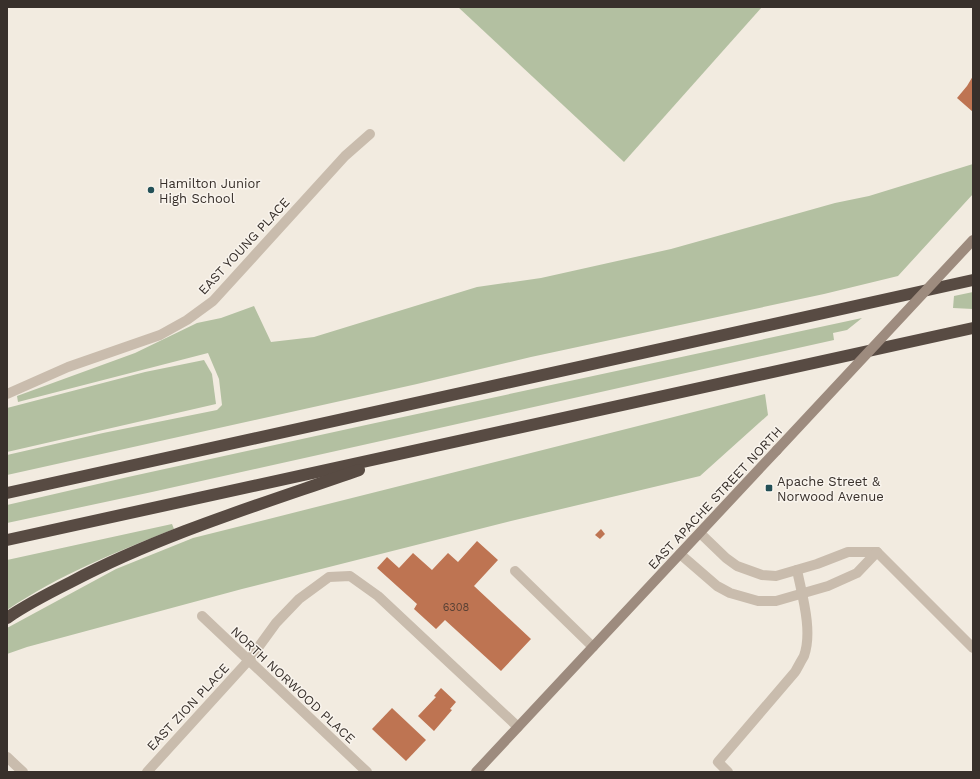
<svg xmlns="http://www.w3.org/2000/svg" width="980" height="779" font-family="'Work Sans',sans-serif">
<rect width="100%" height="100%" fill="#f2ebe0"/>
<g fill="#b3c0a1">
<polygon points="458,7 762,7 624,162"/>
<polygon points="973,164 973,194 898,276 824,294 531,357 417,384 7,475 7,455 103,433 217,410 222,405 219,379 208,353 18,402 17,396 135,353 197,323 221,318 254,306 271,342 314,337 477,287 541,278 671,249 835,203 869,196"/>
<polygon points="973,292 973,309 953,308 954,296"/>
<polygon points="862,318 847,330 833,333 834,340 152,492 7,523 7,505 128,477 366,425"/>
<polygon points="204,360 212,374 216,404 7,452 7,408 145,372"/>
<polygon points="765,394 768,415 700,476 511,521 242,589 27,647 7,654 7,628 116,569 193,538"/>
<path d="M172,524L174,529C116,552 59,575 7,610V560Z"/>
</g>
<g fill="#be7452">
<polygon points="973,76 973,112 957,98 967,86"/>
<polygon points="601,529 605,534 600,539 595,535"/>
<polygon points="477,541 498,560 474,586 531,639 501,671 445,620 436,629 414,609 417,604 377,568 387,557 399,568 413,553 432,570 448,553 458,562"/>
<polygon points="441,688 456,702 450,709 452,710 434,731 418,716 436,697 434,696"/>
<polygon points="392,708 426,740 406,761 372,729"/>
</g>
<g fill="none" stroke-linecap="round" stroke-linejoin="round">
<g stroke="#c9bcad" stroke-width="10">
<polyline points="515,571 593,647"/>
<polyline points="249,660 276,623 299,599 329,577 350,576 378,596 518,727"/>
</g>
<g stroke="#c9bcad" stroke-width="10">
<polyline points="7,394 68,367 160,335 187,320 213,301 345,156 370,134"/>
<polyline points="700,533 726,558 737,566 762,575 776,576 817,564 848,552 877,552"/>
<polyline points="877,552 973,648"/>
<polyline points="680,554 717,586 730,593 758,601 776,601 828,586 857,573 877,552"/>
<polyline points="202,616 367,772"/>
<polyline points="7,757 23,772"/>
<polyline points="147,772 249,660"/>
<path d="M728,772L718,762L795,672C798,667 801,661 804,656C813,631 802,595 797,570"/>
</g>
<polyline stroke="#9d8b7e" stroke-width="10" points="476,772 777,450"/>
<g stroke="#584b43" stroke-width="12">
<polyline points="7,493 973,280"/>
<polyline points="7,540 973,328"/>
<path d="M7,618C27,604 49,593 71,582C162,534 262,504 359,470"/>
</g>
<polyline stroke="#9d8b7e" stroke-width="10" points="777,450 973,240"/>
</g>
<g fill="#235057" stroke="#f9f4ed" stroke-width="1.5">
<circle cx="151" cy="190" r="4"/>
<rect x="765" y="484" width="8" height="8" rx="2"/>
</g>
<g text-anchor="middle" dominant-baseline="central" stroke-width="3" stroke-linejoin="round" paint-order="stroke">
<g font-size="11" fill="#5a4135">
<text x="456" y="607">6308</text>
</g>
<g font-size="13" fill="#38302b" stroke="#f9f4ed" text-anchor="start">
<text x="159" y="183">Hamilton Junior<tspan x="159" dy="15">High School</tspan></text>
<text x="777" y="481">Apache Street &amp;<tspan x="777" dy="15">Norwood Avenue</tspan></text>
</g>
<g font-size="13" fill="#38302b" stroke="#f9f4ed">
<text transform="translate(244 246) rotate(-47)">EAST YOUNG PLACE</text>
<text transform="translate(715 498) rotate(-47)">EAST APACHE STREET NORTH</text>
<text transform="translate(293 685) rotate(43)">NORTH NORWOOD PLACE</text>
<text transform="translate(188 707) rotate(-47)">EAST ZION PLACE</text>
</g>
</g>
<rect width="980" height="779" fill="none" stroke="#38302b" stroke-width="16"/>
</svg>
